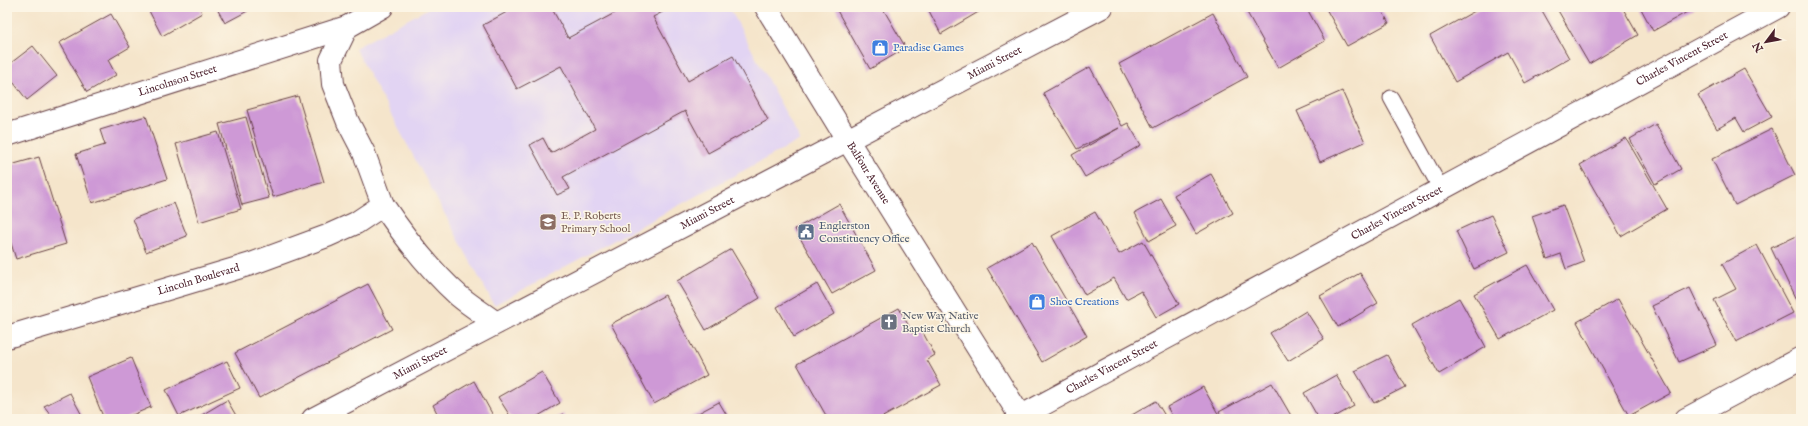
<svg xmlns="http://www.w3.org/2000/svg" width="1808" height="426" font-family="'IM FELL English',serif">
<rect width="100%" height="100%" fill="#fcf5e5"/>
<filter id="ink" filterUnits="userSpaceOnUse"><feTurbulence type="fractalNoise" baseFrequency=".025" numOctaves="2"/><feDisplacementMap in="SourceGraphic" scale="8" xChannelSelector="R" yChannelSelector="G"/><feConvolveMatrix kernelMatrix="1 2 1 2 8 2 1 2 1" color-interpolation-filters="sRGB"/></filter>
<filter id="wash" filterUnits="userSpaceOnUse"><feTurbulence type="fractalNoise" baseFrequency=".012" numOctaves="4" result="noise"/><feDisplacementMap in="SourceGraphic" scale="16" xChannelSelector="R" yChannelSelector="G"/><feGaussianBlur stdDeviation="0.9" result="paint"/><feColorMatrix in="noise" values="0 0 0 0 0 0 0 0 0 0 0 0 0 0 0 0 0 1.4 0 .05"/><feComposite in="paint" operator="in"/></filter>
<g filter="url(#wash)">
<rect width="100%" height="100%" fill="#f5e5cb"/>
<polygon fill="#e2d4f3" points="431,7 729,7 800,140 494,305 355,48"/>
<g id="blocks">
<g fill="#ce99d6">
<polygon points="147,7 199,7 202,13 162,36"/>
<polygon points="216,7 255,7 225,23"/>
<polygon points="516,7 551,7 568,38 626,7 672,7 653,17 688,81 733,56 768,120 708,153 685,111 563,177 570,189 557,195 530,145 543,138 551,153 595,129 561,66 517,89 483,25"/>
<polygon points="835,7 882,7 906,48 870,69"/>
<polygon points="927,7 987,7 941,34"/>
<polygon points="1244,7 1306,7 1325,41 1278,68"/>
<polygon points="1325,7 1380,7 1389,23 1347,46"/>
<polygon points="1482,7 1540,7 1569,58 1525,83 1508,52 1455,82 1430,36"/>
<polygon points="1556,7 1622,7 1638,35 1589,64"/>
<polygon points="1640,7 1696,7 1653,31"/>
<polygon points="1213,13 1247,77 1153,128 1119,64"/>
<polygon points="111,14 130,47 108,60 116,75 87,92 59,43"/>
<polygon points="33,46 57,76 27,100 7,74 7,66"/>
<polygon points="1090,67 1122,126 1128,123 1141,145 1085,177 1072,155 1119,128 1077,149 1043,93"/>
<polygon points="1744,69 1772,117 1744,132 1736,118 1717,129 1698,95"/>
<polygon points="1342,91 1365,142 1320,162 1297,111"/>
<polygon points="298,96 324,182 273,197 247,110"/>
<polygon points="146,116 167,179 92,203 76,154 105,145 100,130"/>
<polygon points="246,117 269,198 242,205 219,124"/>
<polygon points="1656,124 1681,169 1655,184 1630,139"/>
<polygon points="1772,129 1795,175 1735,205 1712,159"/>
<polygon points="218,132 241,209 199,222 176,144"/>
<polygon points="1626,138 1667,209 1621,236 1580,165"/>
<polygon points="39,157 66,244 16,259 8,234 7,234 7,166"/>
<polygon points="1211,174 1233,213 1196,234 1174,195"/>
<polygon points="1161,199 1176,226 1149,241 1135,213"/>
<polygon points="174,203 187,236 146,252 133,219"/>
<polygon points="839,204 876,270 832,294 795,229"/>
<polygon points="1563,205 1584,262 1566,269 1561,254 1547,259 1532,216"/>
<polygon points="1095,212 1119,254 1143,241 1179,304 1156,317 1141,291 1126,299 1114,278 1085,295 1052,236"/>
<polygon points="1491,215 1509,252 1474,269 1456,231"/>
<polygon points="1801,234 1801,310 1771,248"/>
<polygon points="1032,242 1087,336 1042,362 987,268"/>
<polygon points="1757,245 1793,313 1736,342 1714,300 1736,289 1722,264"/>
<polygon points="731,249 760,298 706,330 677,281"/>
<polygon points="1527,265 1553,310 1500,339 1474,294"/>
<polygon points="1360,273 1378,303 1338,327 1320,296"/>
<polygon points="368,284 392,329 259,398 235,353"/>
<polygon points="817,284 834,314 794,337 777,307"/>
<polygon points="1690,288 1717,345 1679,362 1652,306"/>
<polygon points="665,295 707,375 654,404 611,324"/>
<polygon points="1459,298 1486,347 1439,374 1412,325"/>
<polygon points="1618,299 1671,393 1629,416 1577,322"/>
<polygon points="899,308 913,334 921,329 935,355 927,360 941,385 879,419 828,419 797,364"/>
<polygon points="1306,311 1324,339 1288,361 1270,333"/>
<polygon points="1387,355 1405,387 1374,403 1355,371"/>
<polygon points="131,358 151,407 123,419 104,419 87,377"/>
<polygon points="227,361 240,388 179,416 166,390"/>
<polygon points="542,372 560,403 533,419 512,419 498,397"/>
<polygon points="1336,375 1354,406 1331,419 1319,419 1304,393"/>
<polygon points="474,381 495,419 440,419 433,405"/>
<polygon points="1272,383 1293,419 1223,419 1219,412"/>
<polygon points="1203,387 1221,419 1174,419 1167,407"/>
<polygon points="70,393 84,419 54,419 44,406"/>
<polygon points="227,400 238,419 201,419 200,416"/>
<polygon points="1156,401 1167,419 1125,419"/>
<polygon points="719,402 729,419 687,419"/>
<polygon points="563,414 566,419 554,419"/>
</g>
</g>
</g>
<g filter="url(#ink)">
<use href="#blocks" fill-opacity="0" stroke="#643d43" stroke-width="1"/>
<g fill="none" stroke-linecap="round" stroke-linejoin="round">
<g stroke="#643d43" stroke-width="17">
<polyline id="lane" points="1391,98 1441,189"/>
</g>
<g stroke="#643d43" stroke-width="24">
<g id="street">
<path id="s1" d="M7,135L347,27"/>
<path d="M383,205C405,238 429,269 459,296C471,306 484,314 496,323"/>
<path id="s2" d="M7,337L251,264L327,236L356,223L383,205L364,153L348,122L333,84L331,60L347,27L382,7"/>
<path id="s3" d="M313,419L1102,7"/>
<path id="s4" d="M1016,419L1778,7"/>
<polyline points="1686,419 1801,358"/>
</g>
</g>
<g stroke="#643d43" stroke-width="24">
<g id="secondary">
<path id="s5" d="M766,7L848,141L1022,419"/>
</g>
</g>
<use href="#lane" stroke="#fff" stroke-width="15"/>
<use href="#street" stroke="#fff" stroke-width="22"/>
<use href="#secondary" stroke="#fff" stroke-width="22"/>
</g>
</g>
<defs>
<g id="shop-square" transform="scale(0.9)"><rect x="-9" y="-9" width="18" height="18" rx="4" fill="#3f7fe0" stroke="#fcf5e5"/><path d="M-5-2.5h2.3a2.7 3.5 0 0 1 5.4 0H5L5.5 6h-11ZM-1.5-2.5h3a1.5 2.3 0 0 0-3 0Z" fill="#fff"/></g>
<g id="school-square" transform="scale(0.9)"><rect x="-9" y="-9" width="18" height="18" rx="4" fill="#8d6e63" stroke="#fcf5e5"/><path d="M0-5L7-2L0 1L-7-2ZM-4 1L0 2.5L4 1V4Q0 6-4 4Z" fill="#fff"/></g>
<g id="civic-square" transform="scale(0.9)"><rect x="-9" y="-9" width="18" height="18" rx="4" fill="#5c6f8a" stroke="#fcf5e5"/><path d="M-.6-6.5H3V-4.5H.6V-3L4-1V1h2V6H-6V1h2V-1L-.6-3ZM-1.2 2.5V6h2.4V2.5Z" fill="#fff"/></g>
<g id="church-square" transform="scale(0.9)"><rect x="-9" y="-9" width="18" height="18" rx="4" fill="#6b7280" stroke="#fcf5e5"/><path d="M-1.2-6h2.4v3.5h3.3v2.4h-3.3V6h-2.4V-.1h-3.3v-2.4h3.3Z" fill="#fff"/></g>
</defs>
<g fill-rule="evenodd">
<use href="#shop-square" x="880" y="48"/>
<use href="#school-square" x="548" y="222"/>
<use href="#civic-square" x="806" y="232"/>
<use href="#shop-square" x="1037" y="302"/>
<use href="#church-square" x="889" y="322"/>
</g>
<g text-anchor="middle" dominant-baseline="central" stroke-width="3" stroke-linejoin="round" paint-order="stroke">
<g font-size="11" fill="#366cbe" stroke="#fcf5e5" text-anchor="start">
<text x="893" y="48">Paradise Games</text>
<text x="1050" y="302">Shoe Creations</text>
</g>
<g font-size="11" fill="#4a1f2b" stroke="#fcf5e5">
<text stroke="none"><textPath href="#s4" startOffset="757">Charles Vincent Street</textPath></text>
<text stroke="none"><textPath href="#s3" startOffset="769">Miami Street</textPath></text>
<text stroke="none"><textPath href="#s1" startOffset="179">Lincolnson Street</textPath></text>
<text stroke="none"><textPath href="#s5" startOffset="195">Balfour Avenue</textPath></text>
<text stroke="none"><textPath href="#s4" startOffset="433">Charles Vincent Street</textPath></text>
<text stroke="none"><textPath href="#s3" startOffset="445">Miami Street</textPath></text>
<text stroke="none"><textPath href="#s2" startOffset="200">Lincoln Boulevard</textPath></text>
<text stroke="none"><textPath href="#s3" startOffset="121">Miami Street</textPath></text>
<text stroke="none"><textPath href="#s4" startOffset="109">Charles Vincent Street</textPath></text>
</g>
<g font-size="11" fill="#785e54" stroke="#fcf5e5" text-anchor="start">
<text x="561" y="216">E. P. Roberts<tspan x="561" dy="13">Primary School</tspan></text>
</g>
<g font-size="11" fill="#4e5e75" stroke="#fcf5e5" text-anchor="start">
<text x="819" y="226">Englerston<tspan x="819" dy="13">Constituency Office</tspan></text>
</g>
<g font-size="11" fill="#5b616d" stroke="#fcf5e5" text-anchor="start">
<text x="902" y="316">New Way Native<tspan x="902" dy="13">Baptist Church</tspan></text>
</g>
</g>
<rect width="1808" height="426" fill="none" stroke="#fcf5e5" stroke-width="24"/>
<g transform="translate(1766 42) rotate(238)" stroke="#fcf5e5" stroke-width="3" paint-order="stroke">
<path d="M0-3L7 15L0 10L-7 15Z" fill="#4a1f2b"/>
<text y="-6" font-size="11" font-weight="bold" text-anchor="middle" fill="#4a1f2b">N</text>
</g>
</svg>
